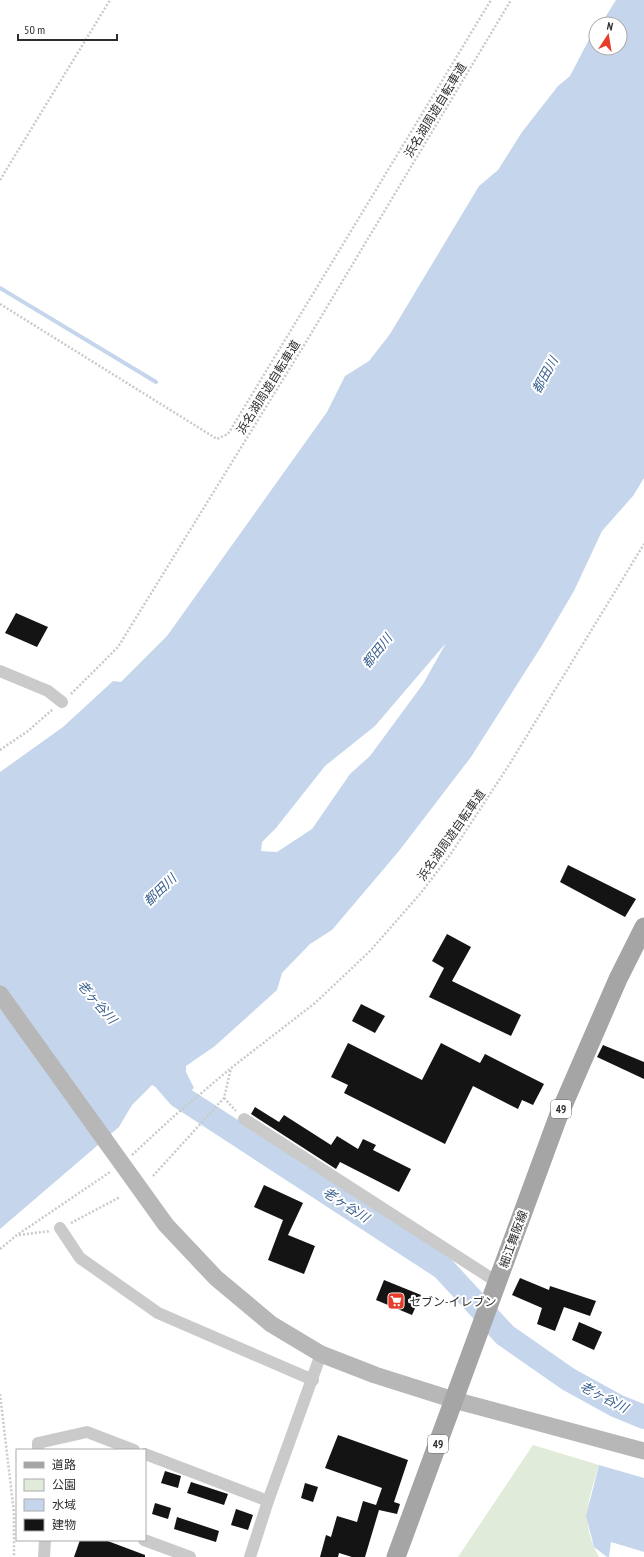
<svg xmlns="http://www.w3.org/2000/svg" width="644" height="1557" font-family="'PT Sans Narrow','Noto Sans JP',sans-serif">
<rect width="100%" height="100%" fill="#fff"/>
<path fill="#e0ebda" d="M533,1445L599,1465C588,1501 580,1522 599,1557H458Z"/>
<g fill="#c5d6ec" fill-rule="evenodd">
<path d="M616,0H644V478L633,496L602,531L574,591L541,647L471,757L399,851L332,930L310,944L282,973L277,990L215,1046L186,1066V1072L194,1088L179,1100L174,1096L152,1085L132,1105L119,1127L0,1229V772L63,727L113,681L121,682L167,636L327,412L345,376L369,361L390,334L479,186L498,170L522,132L558,86L570,76L596,26V48H620V24H598L604,19ZM446,643L423,684L370,756L350,774L312,829L277,852L261,851L262,842L276,828L325,766L375,726Z"/>
<polygon points="599,1465 644,1478 644,1552 611,1542 609,1557 607,1557 594,1547 586,1516"/>
</g>
<g fill="none" stroke-linecap="round" stroke-linejoin="round">
<polyline stroke="#c5d6ec" stroke-width="4" points="0,288 156,382"/>
<polyline stroke="#c5d6ec" stroke-width="24" points="160,1074 179,1096 443,1268 505,1335 568,1379 617,1406 644,1417"/>
</g>
<g fill="#141414">
<polygon points="16,613 48,627 37,647 5,633"/>
<polygon points="568,865 636,899 625,917 560,882"/>
<polygon points="447,934 471,947 452,981 521,1015 511,1036 429,997 444,968 432,961"/>
<polygon points="361,1004 385,1016 375,1033 352,1021"/>
<polygon points="348,1043 422,1080 441,1043 480,1063 485,1054 544,1084 533,1105 522,1100 518,1109 473,1086 445,1144 344,1093 348,1085 331,1077"/>
<polygon points="603,1045 644,1062 644,1079 597,1057"/>
<polygon points="255,1107 279,1122 284,1115 331,1145 337,1136 358,1149 363,1139 376,1145 373,1150 411,1169 399,1192 340,1162 336,1169 251,1114"/>
<polygon points="264,1185 303,1203 288,1235 315,1246 304,1274 268,1260 283,1220 254,1207"/>
<polygon points="520,1278 549,1290 550,1286 596,1301 590,1316 564,1307 555,1331 537,1324 542,1308 512,1295"/>
<polygon points="384,1280 421,1295 412,1315 376,1300"/>
<polygon points="579,1322 602,1332 594,1350 572,1340"/>
<polygon points="338,1435 408,1460 394,1502 400,1504 397,1514 379,1510 365,1557 352,1557 339,1553 338,1557 320,1557 326,1535 331,1537 337,1516 357,1522 363,1501 376,1505 382,1488 325,1468"/>
<polygon points="165,1471 181,1476 178,1488 161,1483"/>
<polygon points="191,1482 228,1494 224,1505 187,1493"/>
<polygon points="305,1483 318,1487 313,1502 301,1498"/>
<polygon points="155,1503 171,1508 168,1519 152,1514"/>
<polygon points="236,1509 253,1515 248,1530 231,1525"/>
<polygon points="177,1517 219,1531 216,1542 174,1529"/>
<polygon points="80,1540 105,1540 145,1555 145,1557 74,1557"/>
</g>
<g fill="none" stroke-linecap="round" stroke-linejoin="round">
<g stroke="#cacaca" stroke-width="2.5" stroke-dasharray="2 2" stroke-linecap="butt">
<polyline points="0,180 110,0"/>
<polyline points="0,304 217,439 228,434 491,0"/>
<polyline points="71,694 118,647 303,347 511,0"/>
<polyline points="0,750 28,731 53,709"/>
<polyline points="224,1098 236,1111"/>
<polyline points="132,1155 173,1117 231,1068 315,1003 370,951 420,894 450,855 509,765 644,544"/>
<polyline points="153,1176 224,1098 231,1068"/>
<polyline points="71,1223 120,1197"/>
<polyline points="19,1235 50,1231"/>
<polyline points="0,1249 17,1235 110,1172"/>
<polyline points="0,1394 14,1513 14,1557"/>
</g>
<g stroke="#cacaca" stroke-width="12">
<polyline points="0,671 48,691 62,702"/>
<polyline points="244,1119 497,1282"/>
<polyline points="60,1228 80,1258 158,1313 313,1380"/>
<polyline points="38,1450 38,1443 87,1432 134,1450"/>
<polyline points="145,1454 268,1501"/>
<polyline points="144,1540 190,1557"/>
<polyline points="44,1557 45,1540"/>
<polyline points="250,1557 268,1501 321,1354"/>
</g>
<polyline stroke="#b7b7b7" stroke-width="17" points="0,994 166,1225 216,1278 271,1324 321,1354 375,1375 454,1400 644,1451"/>
<polyline stroke="#a5a5a5" stroke-width="19" points="396,1557 558,1117 618,979 644,927"/>
</g>
<defs>
<g id="supermarket-square" transform="scale(0.9)"><rect x="-9" y="-9" width="18" height="18" rx="4" fill="#e83c2b" stroke="#fff"/><path d="M-6-5.5h2.5l.6 2H6L4.5 2H-2.5L-4.4-4H-6ZM-1.5 3.2a1.3 1.3 0 1 0 .1 0ZM3 3.2a1.3 1.3 0 1 0 .1 0Z" fill="#fff"/></g>
</defs>
<g fill-rule="evenodd">
<use href="#supermarket-square" x="396" y="1301"/>
</g>
<g text-anchor="middle" dominant-baseline="central" stroke-width="4" stroke-linejoin="round" paint-order="stroke">
<g fill="#fff" stroke="#6c6c6c" stroke-width="1">
<rect x="551" y="1100" width="20" height="18" rx="3"/>
<rect x="428" y="1435" width="20" height="18" rx="3"/>
</g>
<g font-size="11" font-weight="bold" fill="#2d2d2d">
<text x="561" y="1109">49</text>
<text x="438" y="1444">49</text>
</g>
<g font-size="12" fill="#2d2d2d" stroke="#fff">
<text transform="translate(435 110) rotate(-59)">浜名湖周遊自転車道</text>
<text transform="translate(268 387) rotate(-58)">浜名湖周遊自転車道</text>
<text transform="translate(451 835) rotate(-55)">浜名湖周遊自転車道</text>
<text transform="translate(513 1239) rotate(-70)">細江舞阪線</text>
</g>
<g font-size="12" fill="#2d2d2d" stroke="#fff" text-anchor="start">
<text x="409" y="1301">セブン-イレブン</text>
</g>
<g font-size="13" font-style="italic" fill="#3a6090" stroke="#fff">
<text transform="translate(545 375) rotate(-61)">都田川</text>
<text transform="translate(377 651) rotate(-51)">都田川</text>
<text transform="translate(160 890) rotate(-44)">都田川</text>
<text transform="translate(97 1002) rotate(49)">老ヶ谷川</text>
<text transform="translate(346 1205) rotate(33)">老ヶ谷川</text>
<text transform="translate(604 1397) rotate(27)">老ヶ谷川</text>
</g>
</g>
<rect x="16" y="1449" width="130" height="92" fill="#ffffff" stroke="#ababab"/>
<rect x="24" y="1462" width="20" height="6" fill="#a5a5a5" stroke="#ababab"/>
<text x="52" y="1469" font-size="12" fill="#2d2d2d">道路</text>
<rect x="24" y="1479" width="20" height="12" fill="#e0ebda" stroke="#ababab"/>
<text x="52" y="1489" font-size="12" fill="#2d2d2d">公園</text>
<rect x="24" y="1499" width="20" height="12" fill="#c5d6ec" stroke="#ababab"/>
<text x="52" y="1509" font-size="12" fill="#2d2d2d">水域</text>
<rect x="24" y="1519" width="20" height="12" fill="#141414" stroke="#ababab"/>
<text x="52" y="1529" font-size="12" fill="#2d2d2d">建物</text>
<g transform="translate(608 36) rotate(12)"><circle r="19" fill="#ffffff" stroke="#ababab"/>
<path d="M0-3L7 15L0 10L-7 15Z" fill="#e83c2b"/>
<text y="-6" font-size="11" font-weight="bold" text-anchor="middle" fill="#2d2d2d">N</text>
</g>
<path d="M18 34v6h99v-6" fill="none" stroke="#2d2d2d" stroke-width="2"/>
<text x="24" y="34" font-size="12" fill="#2d2d2d" stroke="#ffffff" stroke-width="3" paint-order="stroke">50 m</text>
</svg>
